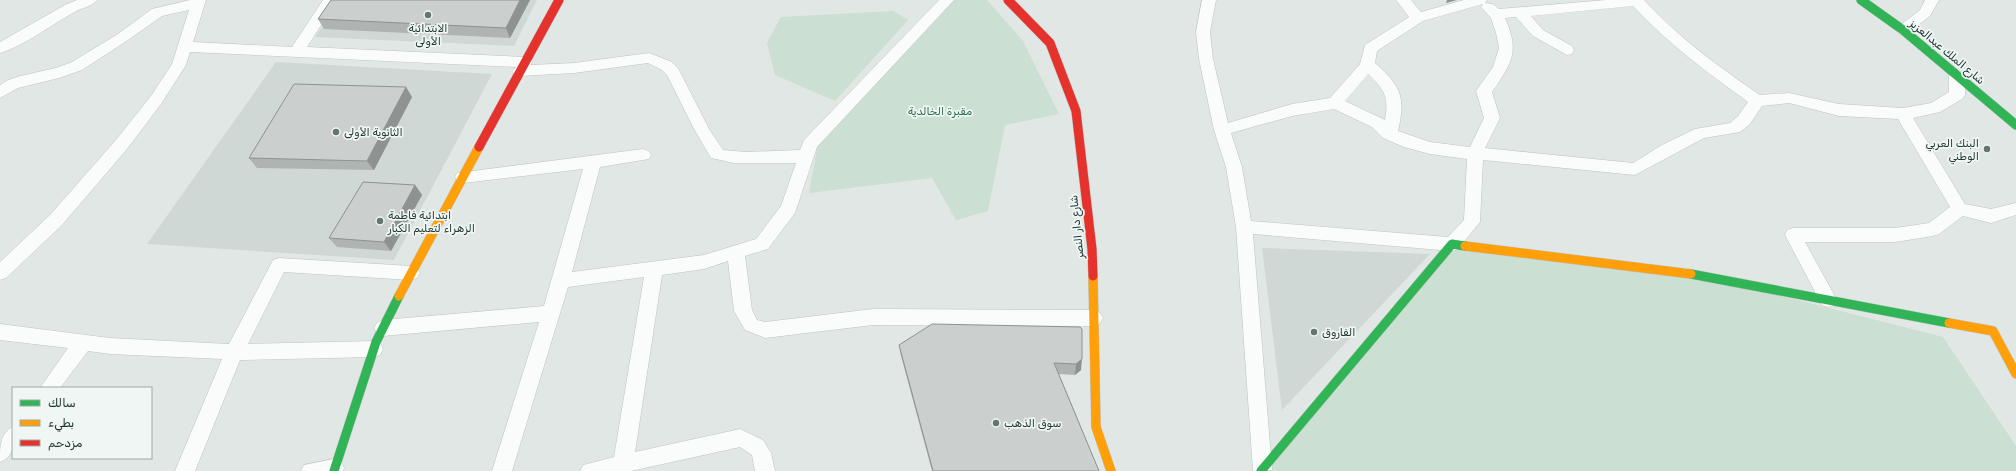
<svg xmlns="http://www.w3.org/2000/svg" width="2016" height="471" font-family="Rubik,'Noto Naskh Arabic',sans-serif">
<rect width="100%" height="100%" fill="#e1e7e4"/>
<g fill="#cfd8d4">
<polygon points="340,0 537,0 514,46 315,37"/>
<polygon points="276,62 492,74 394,260 147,244"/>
<polygon points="1262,248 1430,254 1282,410"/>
</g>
<g fill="#cbdfd2">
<polygon points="954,0 987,0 1023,41 1059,114 1005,125 988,211 956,220 932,178 809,193 818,144"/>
<polygon points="893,11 908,20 835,101 775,75 767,43 781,17"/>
<polygon points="1452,244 1699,275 1943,337 2016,446 2016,471 1261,471"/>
</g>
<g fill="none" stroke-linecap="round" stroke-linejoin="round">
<g stroke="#bec3c1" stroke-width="1">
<g id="street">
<path d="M77,0H97C92,7 80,8 73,13C51,25 24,46 0,53V42L65,5Z"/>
<polygon points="190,0 206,0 193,42 292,47 323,0 337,0 307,47 525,57 530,58 532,62 531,65 574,63 649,53 672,62 678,68 709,129 723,150 746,152 800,150 804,140 939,0 954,0 817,147 795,213 768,249 745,256 752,310 757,320 765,322 873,309 1094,310 1100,313 1103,318 1100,323 1094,326 873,325 765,338 745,330 734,311 728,261 704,269 662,275 635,452 740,429 763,440 771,453 775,471 755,471 752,455 740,447 631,471 580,471 583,465 614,457 644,277 568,287 512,471 492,471 539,322 383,336 377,333 374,328 377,323 383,320 544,306 583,169 463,183 457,181 455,177 457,173 643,149 649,151 651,155 649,159 600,167 572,272 704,255 756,239 781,206 796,163 734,163 711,158 694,129 667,75 662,70 648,63 574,73 520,76 515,75 512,71 517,67 190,52 186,65 161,104 127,149 62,225 6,278 0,280 0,262 50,215 115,141 151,96 172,64 189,10 162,16 128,40 82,70 59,78 18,88 0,98 0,85 8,80 20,76 56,68 72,62 118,34 152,9"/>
<path d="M1202,0H1216L1210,32L1213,59L1228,123L1292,104L1330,98L1360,64L1365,45L1409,17L1396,0H1411L1421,12L1464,0H1487L1485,3L1493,4L1499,9L1606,0H1644C1678,37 1719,67 1760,95L1789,93L1839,104L1903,108L1931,103L1949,92V76L1952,72L1957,71L1962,72L1965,76V95L1962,99L1940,112L1913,118L1965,204L1991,209L2016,203V215L1991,223L1963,216L1939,234L1933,236L1895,242H1805L1837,300L1834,305L1828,307L1822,305L1785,235L1787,230L1793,228H1895L1929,223L1950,207L1898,119L1839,116L1789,103L1762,106L1750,124L1740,132L1704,138L1635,175L1483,160L1480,222L1458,249L1452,251L1253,234L1272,470L1253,471L1236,227L1226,167L1214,130L1199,59L1196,32ZM1483,4L1481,7L1491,18L1496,33L1499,48L1493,67L1476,91L1484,118L1470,147L1430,142L1398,131C1406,97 1401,86 1375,63L1377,51L1423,21ZM1633,6C1667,43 1708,73 1748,102L1738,116L1730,123L1695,129L1662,145L1633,163L1485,148L1500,118L1492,92C1512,63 1520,52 1505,18L1516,17L1533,36L1567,55L1572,54L1574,50L1572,46L1543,30L1531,16ZM1368,74C1385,90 1389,97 1385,120L1345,101ZM1334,109L1372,127L1383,138L1404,147L1430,154L1467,159L1464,220L1448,237L1251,221L1242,167L1231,133L1292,116Z"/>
<polygon points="1925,0 1939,0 1930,16 1908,33 1903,35 1898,33 1896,30 1898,27 1920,10"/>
<polygon points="279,258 411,266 417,268 420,273 417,278 411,280 284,272 248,344 374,341 380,343 383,349 380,355 374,357 240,360 195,471 175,471 222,359 110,354 88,351 60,388 40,388 68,348 0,340 0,324 110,338 229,344 273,260"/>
<path d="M13,427C13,442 16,456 0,462C0,447 0,433 13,427Z"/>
<polygon points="334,459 341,462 344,468 343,471 301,471 304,465"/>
</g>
</g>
<g stroke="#bec4c2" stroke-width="10">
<g id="fast">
<polyline points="1861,0 1903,30 2016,125"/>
<polyline points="1691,274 1949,323"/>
<polyline points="334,471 376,342 399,296"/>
<polyline points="1261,471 1452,244 1465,246"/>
</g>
</g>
<g stroke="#bec4c2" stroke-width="10">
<g id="slow">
<polyline points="1465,246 1691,274"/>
<polyline points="1093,276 1096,427 1111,471"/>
<polyline points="399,296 479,147"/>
<polyline points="1949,323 1993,331 2016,374"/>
</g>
</g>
<g stroke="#bec4c2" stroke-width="10">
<g id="jam">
<polyline points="1008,0 1050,43 1076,111 1092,249 1093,276"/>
<polyline points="479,147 559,0"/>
</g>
</g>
<use href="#street" fill="#fafbfb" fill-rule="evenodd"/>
<use href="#fast" stroke="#30b455" stroke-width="9"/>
<use href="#slow" stroke="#ff9f0a" stroke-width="9"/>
<use href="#jam" stroke="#e5322d" stroke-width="9"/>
</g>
<g fill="#afb3b1">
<polygon points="331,0 530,0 510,38 324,29 318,19"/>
<polygon points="412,97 374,170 257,168 249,158"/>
<polygon points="415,185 422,195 391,251 337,247 329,238"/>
<polygon points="1080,327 1081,370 1075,375 1059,374 1099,471 932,471 901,356 899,345"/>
</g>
<g fill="#8e9290">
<polygon points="520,0 530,0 510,38 506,28"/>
<polygon points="1447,0 1457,0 1446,3"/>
<polygon points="406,87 412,97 374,170 367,161"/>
<polygon points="415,185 422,195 391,251 384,242"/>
<polygon points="1082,359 1081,370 1075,375 1076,364"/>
</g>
<g fill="#cbd0ce" stroke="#8e9290">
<polygon points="331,0 520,0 506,28 318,19"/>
<polygon points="294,84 406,87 367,161 249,158"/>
<polygon points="363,182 415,185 384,242 329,238"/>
<polygon points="932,324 1080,327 1082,329 1082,359 1076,364 1054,363 1099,471 933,471 899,345"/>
</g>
<g fill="#647571" stroke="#eff6f3" stroke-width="1.5">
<circle cx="428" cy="15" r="4"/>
<circle cx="336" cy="132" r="4"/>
<circle cx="1987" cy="149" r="4"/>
<circle cx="380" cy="221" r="4"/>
<circle cx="1314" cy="332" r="4"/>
<circle cx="996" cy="423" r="4"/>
</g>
<g text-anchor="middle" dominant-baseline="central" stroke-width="3.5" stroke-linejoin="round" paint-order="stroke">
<g font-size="11" fill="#213733" stroke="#eff6f3" text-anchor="start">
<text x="428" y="28" text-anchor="middle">الابتدائية<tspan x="428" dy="13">الأولى</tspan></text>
<text x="344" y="132">الثانوية الأولى</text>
<text x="1979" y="143" text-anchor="end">البنك العربي<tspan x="1979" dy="13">الوطني</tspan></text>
<text x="388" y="215">ابتدائية فاطمة<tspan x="388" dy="13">الزهراء لتعليم الكبار</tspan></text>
<text x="1322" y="332">الفاروق</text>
<text x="1004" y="423">سوق الذهب</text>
</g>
<g font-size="11" fill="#213733" stroke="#eff6f3">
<text transform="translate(1947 52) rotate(40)">شارع الملك عبدالعزيز</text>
<text transform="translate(1077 227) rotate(-96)">شارع دار النصر</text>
</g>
<g font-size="11" fill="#2f6a4a" stroke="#eff6f3">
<text x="940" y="111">مقبرة الخالدية</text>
</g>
</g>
<rect x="12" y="387" width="140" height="72" fill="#eff6f3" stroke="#9daaa6"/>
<rect x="20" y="400" width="20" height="6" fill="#30b455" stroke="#9daaa6"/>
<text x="48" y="407" font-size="12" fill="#213733">سالك</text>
<rect x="20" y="420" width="20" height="6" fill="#ff9f0a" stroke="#9daaa6"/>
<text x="48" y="427" font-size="12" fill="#213733">بطيء</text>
<rect x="20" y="440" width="20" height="6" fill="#e5322d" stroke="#9daaa6"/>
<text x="48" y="447" font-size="12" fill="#213733">مزدحم</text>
</svg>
